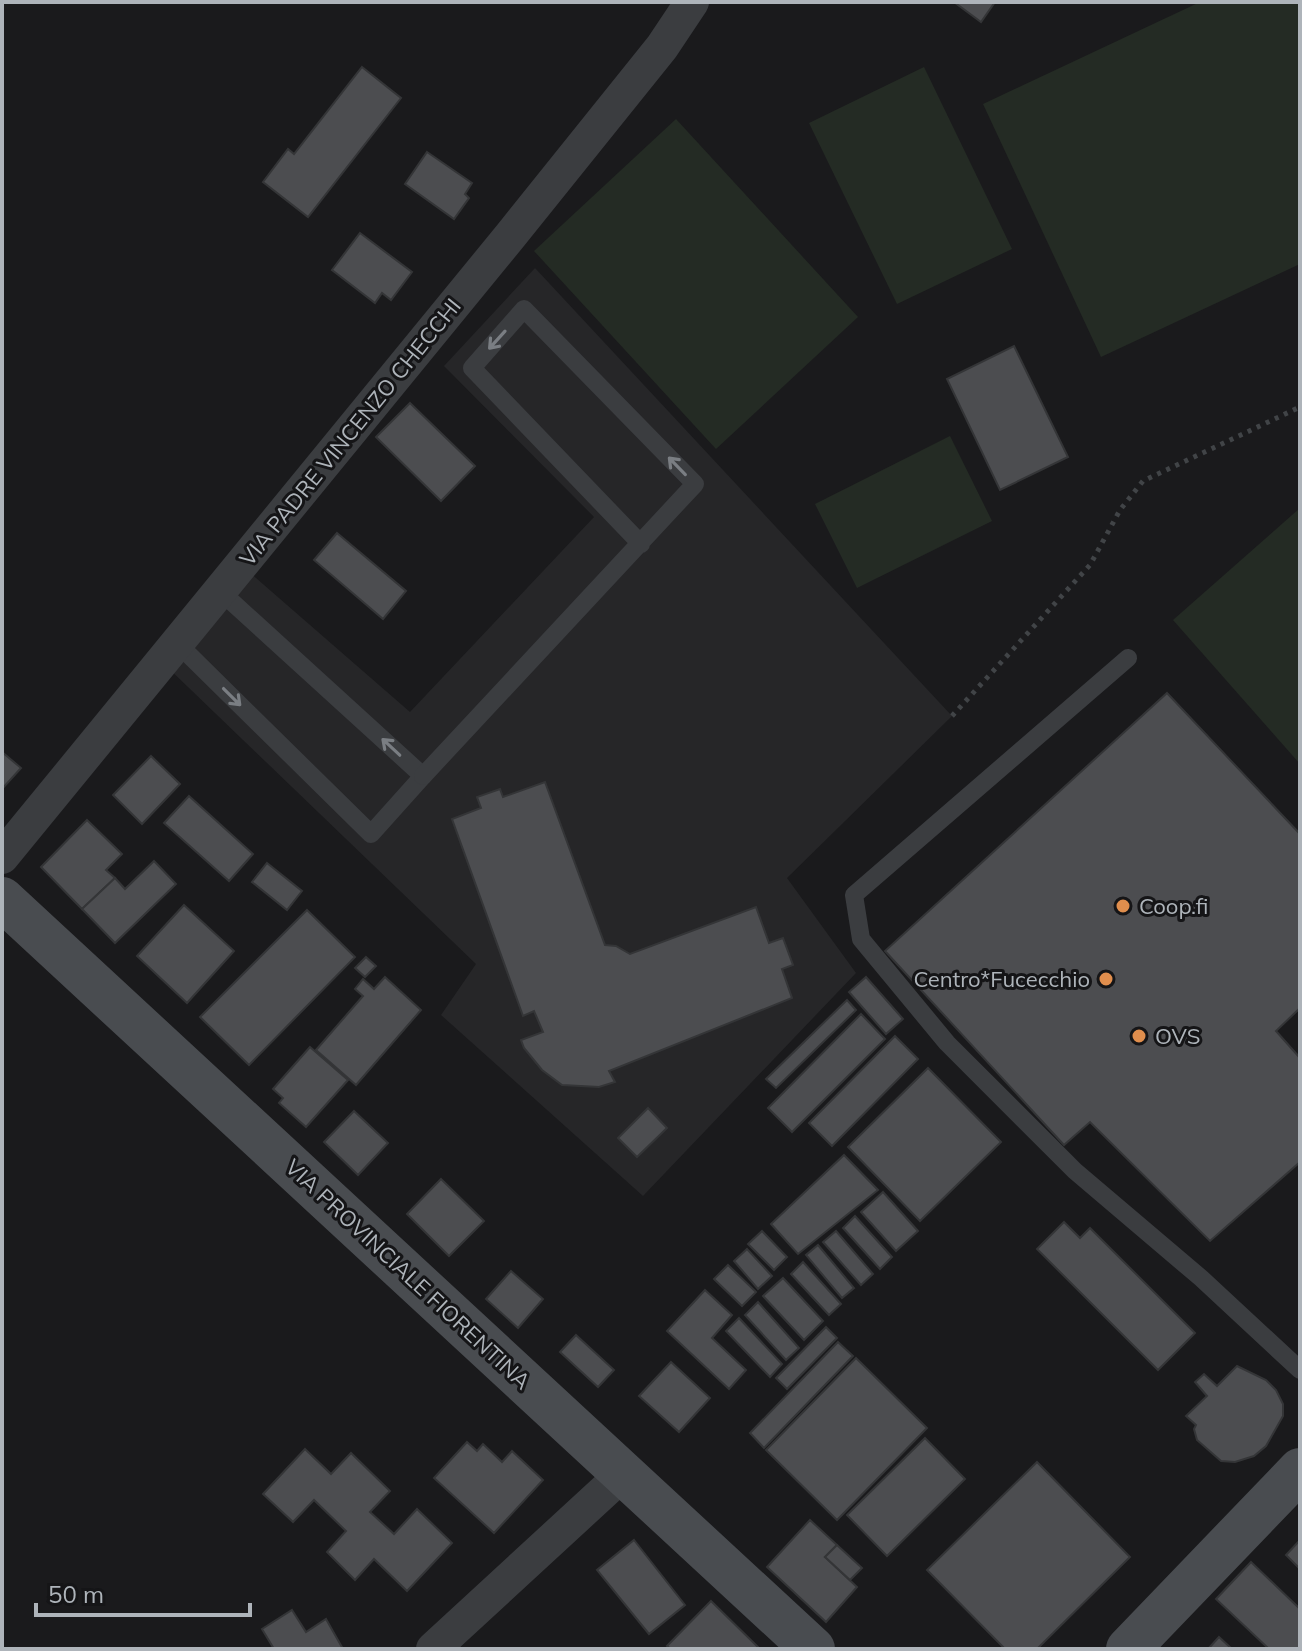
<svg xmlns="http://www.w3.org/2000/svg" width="1302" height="1651" font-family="Mulish,sans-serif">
<rect width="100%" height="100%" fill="#1a1a1c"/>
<polygon fill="#262628" points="535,268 952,716 787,878 856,973 643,1196 441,1015 476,964 162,662 241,565 410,712 594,517 444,366"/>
<g fill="#242b24">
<polygon points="1200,2 1300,2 1300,264 1101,357 983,104"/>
<polygon points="924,67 1012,249 897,304 809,123"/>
<polygon points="676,119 858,317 716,449 534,251"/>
<polygon points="950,436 992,521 857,588 815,504"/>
<polygon points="1300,508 1300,764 1173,620"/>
</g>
<g fill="#4c4d50" stroke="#343537" stroke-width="2">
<polygon points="954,2 995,2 981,22"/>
<polygon points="362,67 401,98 308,217 263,182 288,149 294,154"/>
<polygon points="427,152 472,183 465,194 469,198 454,219 405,184"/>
<polygon points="360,233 412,272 391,300 382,293 375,303 332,270"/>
<polygon points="1014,346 1068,457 1000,490 947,379"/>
<polygon points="410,403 475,466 441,501 376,437"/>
<polygon points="337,533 406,591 383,619 314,560"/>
<polygon points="1167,693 1300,834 1300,1008 1276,1031 1300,1058 1300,1162 1210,1241 1090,1122 1064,1145 885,951"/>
<polygon points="2,752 21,768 2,789"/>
<polygon points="151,756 180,784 142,824 113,795"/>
<polygon points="545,782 605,945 616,946 630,954 756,907 769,943 783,938 793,965 782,969 792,998 609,1071 615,1082 599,1087 562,1085 542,1070 524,1048 521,1040 543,1032 534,1011 523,1016 452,819 481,808 477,797 500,789 503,797"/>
<polygon points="189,796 253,854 229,881 164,823"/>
<polygon points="87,820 122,854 106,870 115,878 82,909 41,867"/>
<polygon points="154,861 176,884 115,943 82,909 115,878 125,889"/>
<polygon points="267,863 302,891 287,910 252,882"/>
<polygon points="184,905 234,951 187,1003 137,956"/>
<polygon points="307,910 355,957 249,1065 200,1017"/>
<polygon points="366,957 376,966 365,977 355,968"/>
<polygon points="385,977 421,1010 356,1085 316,1050 363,996 355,989 363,979 374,989"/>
<polygon points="866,977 903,1019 886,1034 849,992"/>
<polygon points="847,1000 856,1010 776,1088 766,1079"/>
<polygon points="861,1014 885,1039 792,1132 768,1108"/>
<polygon points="895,1036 918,1059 832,1146 809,1123"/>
<polygon points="310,1047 348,1080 306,1127 279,1103 283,1098 273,1089"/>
<polygon points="928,1068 1001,1142 920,1221 848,1147"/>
<polygon points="648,1108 667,1128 637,1157 618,1138"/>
<polygon points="354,1111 388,1143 358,1175 324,1142"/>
<polygon points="844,1155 878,1190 798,1254 771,1224"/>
<polygon points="441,1179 484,1221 449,1256 407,1214"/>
<polygon points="883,1192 918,1231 896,1251 861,1212"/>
<polygon points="855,1216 892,1257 880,1269 843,1228"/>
<polygon points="1064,1222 1080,1238 1090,1228 1195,1333 1158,1370 1037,1249"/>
<polygon points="762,1231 787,1257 774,1270 748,1244"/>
<polygon points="836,1231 873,1274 861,1285 823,1242"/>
<polygon points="818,1245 854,1288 842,1298 806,1255"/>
<polygon points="747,1249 772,1276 758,1289 734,1261"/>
<polygon points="803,1262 841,1304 829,1315 791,1274"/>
<polygon points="728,1265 756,1292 742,1306 714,1279"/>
<polygon points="511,1271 543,1299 518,1328 486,1299"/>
<polygon points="783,1278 823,1321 804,1340 763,1296"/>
<polygon points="705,1290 732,1315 712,1338 746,1370 729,1389 667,1331"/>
<polygon points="758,1302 799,1348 786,1360 745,1315"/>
<polygon points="739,1318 782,1364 770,1377 726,1331"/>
<polygon points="826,1327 837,1338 787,1389 776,1378"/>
<polygon points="576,1335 614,1370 598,1387 560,1352"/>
<polygon points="838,1342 853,1356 764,1448 750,1433"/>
<polygon points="856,1358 927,1428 837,1520 766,1450"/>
<polygon points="671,1362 710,1398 679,1432 639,1396"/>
<polygon points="1237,1366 1266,1380 1276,1390 1283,1404 1283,1416 1266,1446 1254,1456 1235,1462 1221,1461 1197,1440 1194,1429 1196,1425 1186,1416 1207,1396 1195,1382 1204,1374 1217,1386"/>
<polygon points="925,1438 965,1479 887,1556 847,1515"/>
<polygon points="467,1442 477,1451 483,1444 502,1462 512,1451 543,1480 494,1533 434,1478"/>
<polygon points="305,1449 331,1474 351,1453 390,1491 370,1512 394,1534 417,1509 452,1543 407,1591 374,1559 355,1580 327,1552 346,1531 314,1500 293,1522 263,1494"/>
<polygon points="1037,1462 1130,1557 1037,1649 1005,1649 927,1570"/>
<polygon points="810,1520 837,1545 825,1557 857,1587 826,1622 767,1567"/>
<polygon points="634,1540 685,1605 649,1634 597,1570"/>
<polygon points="1300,1540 1300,1569 1286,1555"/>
<polygon points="837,1545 862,1568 850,1580 825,1557"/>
<polygon points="1251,1562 1300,1609 1300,1649 1269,1649 1216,1599"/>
<polygon points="711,1601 760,1649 671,1649 667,1646"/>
<polygon points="292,1610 306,1632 326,1619 343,1649 274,1649 262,1629"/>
<polygon points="1219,1637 1232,1649 1208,1649"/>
</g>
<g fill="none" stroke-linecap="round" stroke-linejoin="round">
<polyline stroke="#414447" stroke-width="5" stroke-dasharray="4 6" stroke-linecap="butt" points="952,716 1090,565 1120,510 1143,481 1300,407"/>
<g stroke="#3b3d40" stroke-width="18">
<polyline points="177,643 371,834 423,776 220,591"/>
<polyline points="1128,658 854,895 861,939 947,1043 1075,1171 1201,1278 1300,1370"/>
<polyline points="423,776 695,484 524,309 472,368 641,544"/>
</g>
<g stroke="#3b3d40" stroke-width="34">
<polyline points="2,857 511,235 662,47 692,2"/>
<polyline points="433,1649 623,1474"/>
</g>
<g stroke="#494c50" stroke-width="44">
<polyline points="2,899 813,1649"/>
<polyline points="1128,1649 1300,1470"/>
</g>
</g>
<defs><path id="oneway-shaft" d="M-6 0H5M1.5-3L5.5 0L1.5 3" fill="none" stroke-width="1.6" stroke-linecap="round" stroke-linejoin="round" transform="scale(2)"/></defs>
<g stroke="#7a7e83">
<use href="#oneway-shaft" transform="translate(497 340) rotate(132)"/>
<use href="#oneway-shaft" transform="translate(677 466) rotate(-134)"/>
<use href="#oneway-shaft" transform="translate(232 697) rotate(45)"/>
<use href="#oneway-shaft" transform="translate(391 747) rotate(-137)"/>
</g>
<g fill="#e08e4d" stroke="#151517" stroke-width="3">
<circle cx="1123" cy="906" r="8"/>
<circle cx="1106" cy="979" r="8"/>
<circle cx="1139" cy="1036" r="8"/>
</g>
<g text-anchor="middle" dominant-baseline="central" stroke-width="6" stroke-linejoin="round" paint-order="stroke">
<g font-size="22" fill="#aeb4ba" stroke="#151517">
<text transform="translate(350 432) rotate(-51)">VIA PADRE VINCENZO CHECCHI</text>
<text transform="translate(408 1274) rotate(43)">VIA PROVINCIALE FIORENTINA</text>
</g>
<g font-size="22" fill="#aeb4ba" stroke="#151517" text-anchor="start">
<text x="1139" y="906">Coop.fi</text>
<text x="1090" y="979" text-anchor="end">Centro*Fucecchio</text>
<text x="1155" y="1036">OVS</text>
</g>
</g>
<rect width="1302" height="1651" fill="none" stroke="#aeb4ba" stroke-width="8"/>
<path d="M36 1603v12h214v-12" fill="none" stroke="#aeb4ba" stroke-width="4"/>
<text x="48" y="1603" font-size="24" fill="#aeb4ba" stroke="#151517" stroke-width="6" paint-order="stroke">50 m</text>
</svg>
